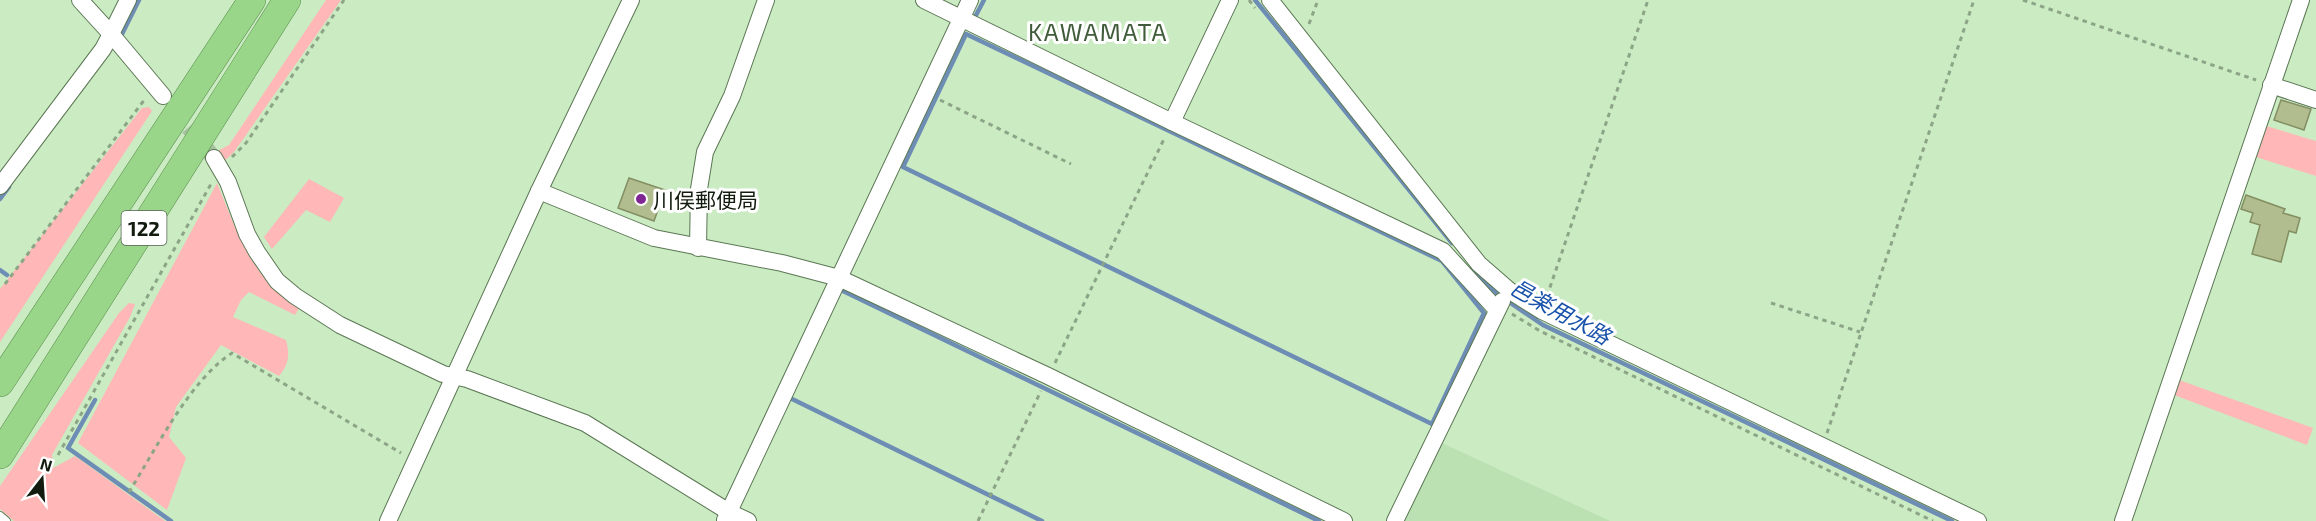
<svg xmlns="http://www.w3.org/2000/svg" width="2316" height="521" font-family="'Exo 2','Noto Sans JP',sans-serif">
<rect width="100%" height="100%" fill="#cbebc3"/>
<polygon fill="#bbe0b2" points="1442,443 1610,521 1404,521"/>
<g fill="#ffb8b7">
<polygon points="326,0 341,0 234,152 221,164 214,153 229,145"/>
<polygon points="149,107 152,111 0,342 0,289 142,108"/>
<polygon points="2266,126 2316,141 2316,176 2256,157"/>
<polygon points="309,179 344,198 330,222 306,210 272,249 264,237"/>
<path d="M217,183L234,225L259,271L299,308L295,315L249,292L241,300L233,317L286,340C290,355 289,364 279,376L221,345L176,407L169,437L186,458L167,510L78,443Z"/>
<polygon points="129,303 135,304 130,317 52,455 53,468 75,456 165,521 14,521 0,509 0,486 119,313"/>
<polygon points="2179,380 2313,428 2307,445 2174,395"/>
</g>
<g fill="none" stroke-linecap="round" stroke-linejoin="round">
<g stroke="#6e8db4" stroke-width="4.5">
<polyline points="1255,0 1452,243"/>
<polyline points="975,17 984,0"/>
<polygon points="966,34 1442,261 1484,313 1432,424 903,167"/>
<polyline points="120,38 139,0"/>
<polyline points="0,199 9,187"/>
<polyline points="1472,268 1496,293 1543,325 1952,521"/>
<polyline points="0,270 7,275"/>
<polyline points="843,291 1319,521"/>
<polyline points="790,398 1042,521"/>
<polyline points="95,400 68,448 171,521"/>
</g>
</g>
<g fill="#b1bd8f" stroke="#838e62" stroke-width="1.5">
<polygon points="2281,100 2311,109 2304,130 2274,120"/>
<polygon points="629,178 665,190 654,221 618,208"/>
<polygon points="2246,195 2285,209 2283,213 2300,218 2296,233 2289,231 2281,262 2252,254 2260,225 2250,222 2253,213 2241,209"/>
</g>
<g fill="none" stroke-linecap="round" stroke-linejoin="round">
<polyline stroke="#a6c29f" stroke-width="16" stroke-dasharray="16 8" stroke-linecap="butt" points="173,109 214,158"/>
<g stroke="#5b7754" stroke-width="10">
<polyline id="service" points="0,516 6,521"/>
</g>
<g stroke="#5b7754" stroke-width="18">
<g id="minor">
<polyline points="80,0 111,34 128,0"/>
<polyline points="924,0 1172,122 1443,251 1497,310"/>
<polyline points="1270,0 1479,264 1510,291 1542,311 1978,521"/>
<polyline points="2271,85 2316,100"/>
<polyline points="1172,122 1230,0"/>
<polyline points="214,158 228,182 247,234 257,252 277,281 295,296 340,325 443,374 467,379 585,423 729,512 748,521"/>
<polyline points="0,186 103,49 111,34 163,96"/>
<polyline points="539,191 654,238 782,263 839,278 1048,376 1344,521"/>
<polyline points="698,248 699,189 705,152 732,96 766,0"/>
<polyline points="725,520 970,0"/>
<polyline points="388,521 539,191 631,0"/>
<polyline points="1395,521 1502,301"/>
<polyline points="2123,521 2301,0"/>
</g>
</g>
<g stroke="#598e4c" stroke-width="28">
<g id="trunk">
<polyline points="0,383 252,0"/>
<polyline points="0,455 287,0"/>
</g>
</g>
<g stroke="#8ca586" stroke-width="3" stroke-dasharray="4.5 4.5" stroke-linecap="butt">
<polyline points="1249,0 1255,8"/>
<polyline points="2023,0 2256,80"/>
<polyline points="1309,24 1318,0"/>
<polyline points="940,100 1071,164"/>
<polyline points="232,157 246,143 344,0"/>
<polyline points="5,284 145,99"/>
<polyline points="1547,296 1648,0"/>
<polyline points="1771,303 1860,332"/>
<polyline points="1512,314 1540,331 1933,521"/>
<polyline points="1055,363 1165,137"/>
<polyline points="1827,433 1974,0"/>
<polyline points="58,455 211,184"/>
<path d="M129,492C156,449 190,380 232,353L401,453"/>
<polyline points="978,521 1041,391"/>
</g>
<use href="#service" stroke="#fff" stroke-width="8"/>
<use href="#minor" stroke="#fff" stroke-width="16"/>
<use href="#trunk" stroke="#9ad68a" stroke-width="27"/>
</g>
<circle fill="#7f2693" stroke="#fff" stroke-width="2" cx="641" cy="199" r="6"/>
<g text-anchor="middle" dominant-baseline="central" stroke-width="6" stroke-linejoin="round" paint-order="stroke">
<rect fill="#fff" stroke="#586056" stroke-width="1.5" x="121.5" y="211" width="45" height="34" rx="4.5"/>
<g font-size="20" font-weight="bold" fill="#111c0e">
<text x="144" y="228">122</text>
</g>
<g font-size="21" fill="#111c0e" stroke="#fff" text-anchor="start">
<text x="653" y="199">川俣郵便局</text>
</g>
<g font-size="22" font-style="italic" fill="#1952aa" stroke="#fff">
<text transform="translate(1561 311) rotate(29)">邑楽用水路</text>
</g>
<g font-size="24" letter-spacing="1.5" fill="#405c3a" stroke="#fff">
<text x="1098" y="31">KAWAMATA</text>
</g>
</g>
<g transform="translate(42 479) rotate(17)" stroke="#ffffff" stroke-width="4.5" paint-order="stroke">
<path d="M0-4.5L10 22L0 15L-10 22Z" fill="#111c0e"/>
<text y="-9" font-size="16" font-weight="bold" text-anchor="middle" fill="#111c0e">N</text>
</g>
</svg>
